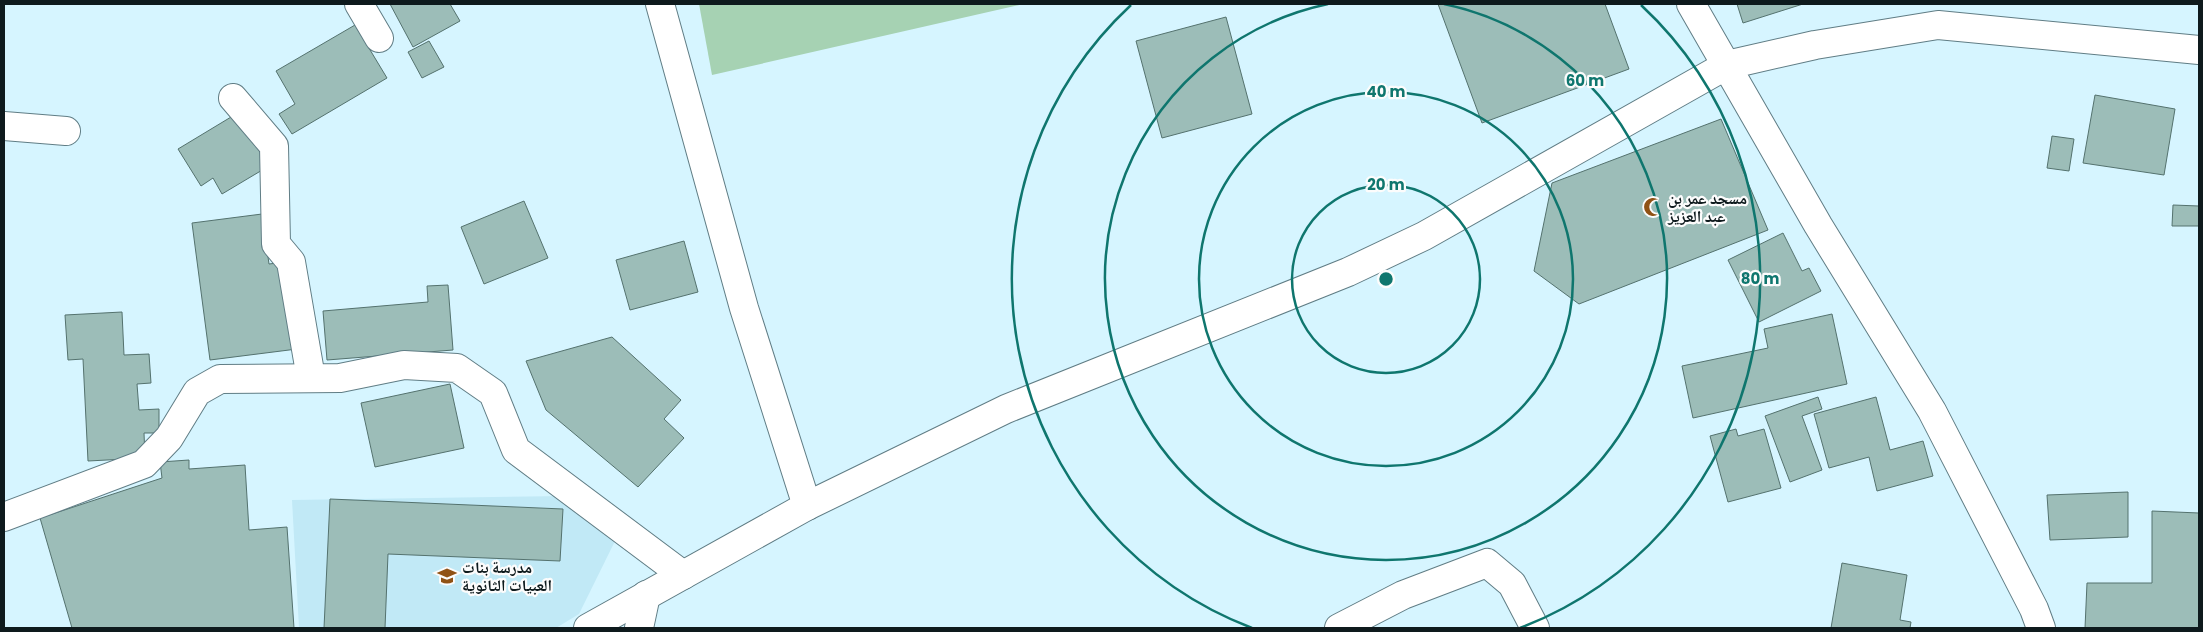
<svg xmlns="http://www.w3.org/2000/svg" width="2203" height="632" font-family="Poppins,'Noto Naskh Arabic',sans-serif">
<rect width="100%" height="100%" fill="#d6f5ff"/>
<polygon fill="#c1e9f6" points="567,496 617,537 579,614 556,628 299,628 292,500"/>
<polygon fill="#a6d2b3" points="699,4 1024,4 712,75"/>
<g fill="#9cbdb8" stroke="#54726e">
<polygon points="390,4 450,4 460,21 413,47"/>
<polygon points="1438,4 1605,4 1629,69 1482,123"/>
<polygon points="1737,4 1803,4 1743,23"/>
<polygon points="1226,17 1252,114 1162,138 1136,41"/>
<polygon points="355,25 387,78 292,134 279,114 295,104 276,71"/>
<polygon points="429,41 444,67 422,78 408,52"/>
<polygon points="2095,95 2175,109 2164,175 2083,163"/>
<polygon points="236,114 269,166 222,194 213,178 201,186 178,149"/>
<polygon points="1721,119 1768,230 1579,304 1534,271 1552,183"/>
<polygon points="2052,136 2074,139 2069,171 2047,168"/>
<polygon points="524,201 548,258 484,284 461,227"/>
<polygon points="2173,205 2199,206 2199,226 2172,226"/>
<polygon points="262,214 269,264 285,262 297,349 210,360 192,223"/>
<polygon points="1783,233 1802,271 1809,268 1821,291 1759,322 1728,260"/>
<polygon points="684,241 698,292 630,310 616,260"/>
<polygon points="448,285 453,350 327,360 323,311 428,302 427,286"/>
<polygon points="122,312 124,355 149,354 151,383 137,384 139,410 159,409 159,433 144,433 145,458 88,461 83,359 68,360 65,315"/>
<polygon points="1832,314 1847,384 1693,418 1682,366 1768,348 1764,329"/>
<polygon points="612,337 681,400 664,419 684,438 638,487 546,410 526,361"/>
<polygon points="450,384 464,448 375,467 361,403"/>
<polygon points="1818,397 1822,409 1802,416 1822,470 1790,482 1765,416"/>
<polygon points="1876,397 1890,450 1923,441 1933,476 1877,491 1869,457 1829,468 1814,414"/>
<polygon points="1736,429 1738,436 1764,429 1781,488 1728,502 1710,436"/>
<polygon points="189,460 189,469 245,465 249,530 287,527 294,628 72,628 40,518 162,478 160,462"/>
<polygon points="2128,492 2128,537 2050,540 2047,495"/>
<polygon points="330,499 563,509 560,561 388,554 385,628 324,628"/>
<polygon points="2152,511 2199,513 2199,628 2085,628 2087,583 2152,583"/>
<polygon points="1842,563 1907,575 1900,620 1911,622 1910,628 1831,628"/>
</g>
<g fill="none" stroke-linecap="round" stroke-linejoin="round">
<g stroke="#607d85" stroke-width="30">
<g id="minor">
<polyline points="359,4 379,38"/>
<polyline points="660,4 744,308 807,506"/>
<polyline points="1691,4 1818,225 1932,411 2034,609 2041,628"/>
<polyline points="233,98 274,146 276,244 291,262 311,378"/>
<polyline points="4,126 66,131"/>
<polyline points="4,517 144,464 169,438 197,392 220,379 340,378 404,365 457,368 493,393 516,450 683,575"/>
<polyline points="588,628 807,506 1006,409 1348,272 1424,236 1727,65 1815,45 1938,25 2199,50"/>
<polyline points="639,628 646,595"/>
<polyline points="1339,628 1403,595 1487,563 1512,584 1535,628"/>
</g>
</g>
<use href="#minor" stroke="#fff" stroke-width="28"/>
</g>
<g fill="none" stroke="#0f766e" stroke-width="2.5">
<circle cx="1386" cy="279" r="94"/>
<circle cx="1386" cy="279" r="187"/>
<path d="M1444 4A281 281 0 1 1 1328 4"/>
<path d="M1252 628A374 374 0 0 1 1131 5M1641 5A374 374 0 0 1 1520 628"/>
</g>
<defs>
<g id="mosque-bare" transform="scale(1.5)"><path d="M3.5-4.9A6 6 0 1 0 3.5 4.9A5 5 0 1 1 3.5-4.9Z" fill="#905215" stroke="#fcfcfc" stroke-width="2.5" paint-order="stroke"/></g>
<g id="school-bare" transform="scale(1.5)"><path d="M0-5L7-2L0 1L-7-2ZM-4 1L0 2.5L4 1V4Q0 6-4 4Z" fill="#905215" stroke="#fcfcfc" stroke-width="2.5" paint-order="stroke"/></g>
</defs>
<g fill-rule="evenodd">
<use href="#mosque-bare" x="1653" y="207"/>
<use href="#school-bare" x="447" y="576"/>
</g>
<g text-anchor="middle" dominant-baseline="central" stroke-width="4.5" stroke-linejoin="round" paint-order="stroke">
<g font-size="16" font-weight="bold" fill="#0e1a1d" stroke="#fcfcfc" text-anchor="start">
<text x="1668" y="198">مسجد عمر بن<tspan x="1668" dy="18">عبد العزيز</tspan></text>
<text x="462" y="567">مدرسة بنات<tspan x="462" dy="18">العبيات الثانوية</tspan></text>
</g>
</g>
<circle cx="1386" cy="279" r="8" fill="#0f766e" stroke="#fcfcfc" stroke-width="2.5"/>
<g font-size="15" text-anchor="middle" font-weight="bold" fill="#0f766e" stroke="#fcfcfc" stroke-width="4.5" stroke-linejoin="round" paint-order="stroke">
<text x="1585" y="86">60 m</text>
<text x="1386" y="97">40 m</text>
<text x="1386" y="190">20 m</text>
<text x="1760" y="284">80 m</text>
</g>
<rect width="2203" height="632" fill="none" stroke="#0e1a1d" stroke-width="10"/>
</svg>
